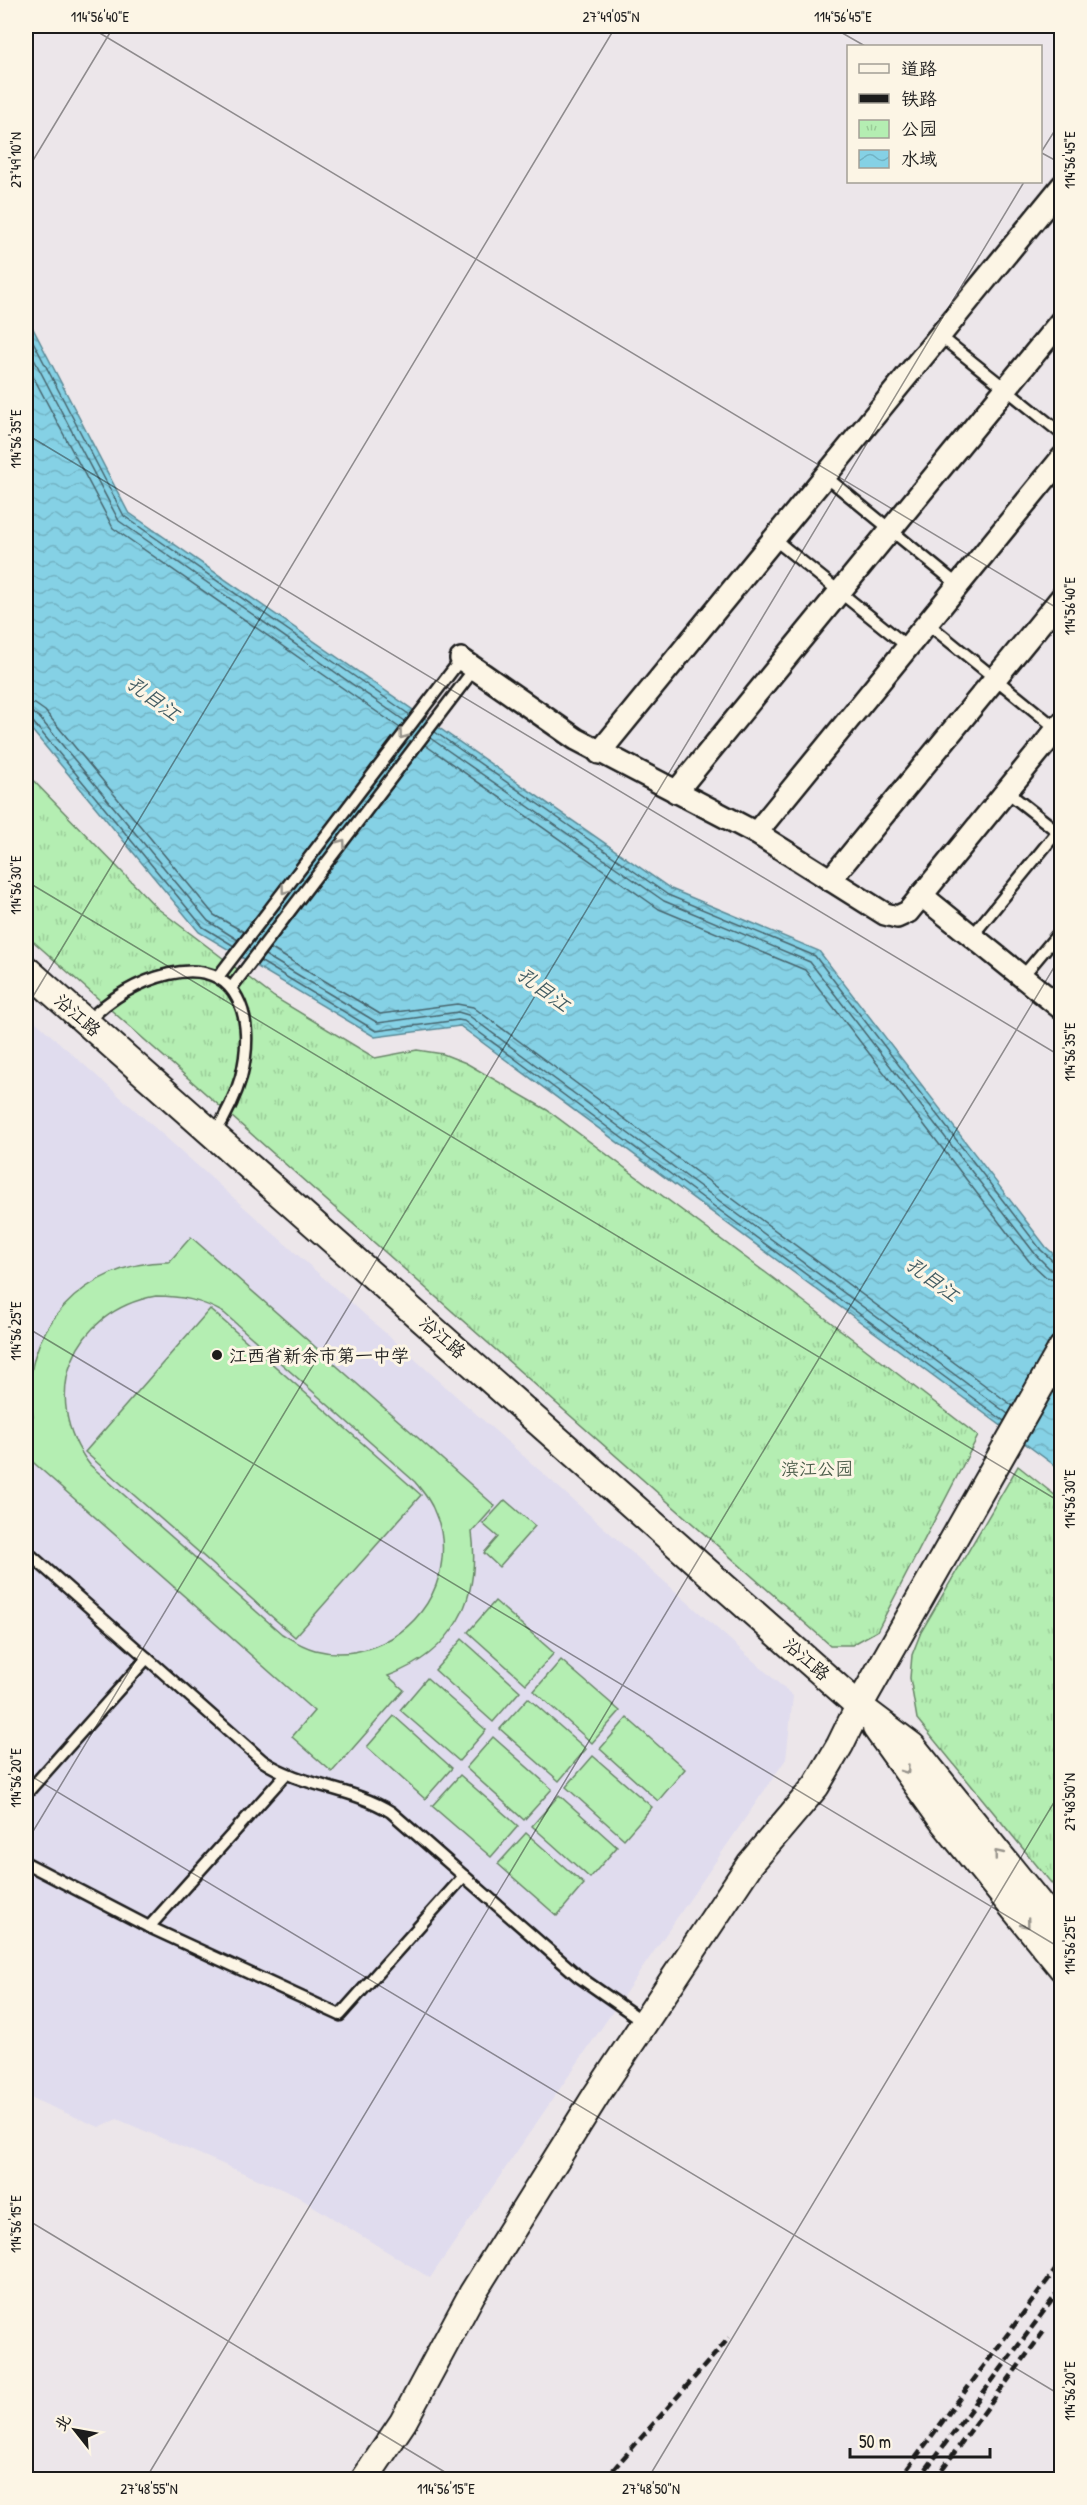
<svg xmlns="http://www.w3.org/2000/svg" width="1087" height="2505" font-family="'Patrick Hand','LXGW WenKai TC',sans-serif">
<defs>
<pattern id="park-tufts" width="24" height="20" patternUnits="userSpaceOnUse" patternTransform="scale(1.5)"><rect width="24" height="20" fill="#b4eeb2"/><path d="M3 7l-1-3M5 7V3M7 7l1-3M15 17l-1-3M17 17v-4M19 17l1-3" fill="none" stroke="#9acc98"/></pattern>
<pattern id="water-waves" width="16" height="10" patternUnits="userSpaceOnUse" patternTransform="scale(1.5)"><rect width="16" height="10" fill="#85d1e5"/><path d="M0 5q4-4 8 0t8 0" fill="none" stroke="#72b3c4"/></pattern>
</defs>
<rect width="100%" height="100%" fill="#ece6ea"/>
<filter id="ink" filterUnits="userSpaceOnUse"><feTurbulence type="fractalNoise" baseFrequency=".0167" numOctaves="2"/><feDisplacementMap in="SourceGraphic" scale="12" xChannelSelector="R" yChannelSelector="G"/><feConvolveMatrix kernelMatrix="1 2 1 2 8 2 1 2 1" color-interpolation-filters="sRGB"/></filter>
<g filter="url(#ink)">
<polygon fill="#e0dcee" points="26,1013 793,1696 786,1759 430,2278 295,2195 117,2119 99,2127 26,2096"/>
<g fill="url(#park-tufts)" stroke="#688567" stroke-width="1.5">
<polygon points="26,773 157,908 274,997 375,1058 417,1050 443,1054 466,1063 547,1110 785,1287 978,1436 877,1631 852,1645 830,1645 26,935"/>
<polygon points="1018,1466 1061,1500 1061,1895 917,1719 910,1678 912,1655 921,1632"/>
</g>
<g fill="#b4eeb2" stroke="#688567" stroke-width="1.5" fill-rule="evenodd">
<path d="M191,1237L495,1506L472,1532C481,1600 453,1652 388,1676L404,1690L332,1772L292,1737L314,1711L26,1456V1425L33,1416C14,1332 88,1260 169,1262ZM156,1296C181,1296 201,1300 224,1313L415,1482C423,1492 431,1501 435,1513C444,1532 444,1555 439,1576C425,1628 369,1664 315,1650C303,1647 292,1640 282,1634L90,1465C38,1397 72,1311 156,1296Z"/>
<polygon points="210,1309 421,1495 295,1637 85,1452"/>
<polygon points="505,1500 535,1526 499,1567 484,1553 498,1537 483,1524"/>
<polygon points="495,1601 554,1653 526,1684 468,1632"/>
<polygon points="462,1639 520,1691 493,1722 435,1670"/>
<polygon points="561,1660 620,1711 592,1743 534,1691"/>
<polygon points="427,1678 486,1730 459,1761 400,1710"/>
<polygon points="528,1698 586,1749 559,1781 500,1729"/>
<polygon points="394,1716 452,1768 425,1799 367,1747"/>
<polygon points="627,1718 685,1769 658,1801 600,1749"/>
<polygon points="493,1737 552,1789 524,1820 466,1768"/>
<polygon points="593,1756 652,1807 624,1839 566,1787"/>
<polygon points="460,1775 518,1826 491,1857 432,1806"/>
<polygon points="559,1795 617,1847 590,1878 532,1826"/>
<polygon points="526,1833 584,1884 557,1916 498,1864"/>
</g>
<polygon fill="url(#water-waves)" stroke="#5b8995" stroke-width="1.5" points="26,315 128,512 671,889 819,951 1046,1247 1061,1261 1061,1470 460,1026 375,1037 199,932 26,723"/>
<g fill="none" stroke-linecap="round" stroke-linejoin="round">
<g stroke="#46646c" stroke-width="1.5">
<polyline points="26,328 124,516 410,715"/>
<polyline points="26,344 119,521 405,721"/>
<polyline points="26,363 113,528 400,728"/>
<polyline points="26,703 35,704 45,711 214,915 244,932"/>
<polyline points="26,712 33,713 39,717 208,921 238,940"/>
<polyline points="26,720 33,722 203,927 234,946"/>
<polyline points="435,732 668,895 815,956 1041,1250 1056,1264 1062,1265"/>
<polyline points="430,738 664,901 810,962 1036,1255 1051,1270 1062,1272"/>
<polyline points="425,745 659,909 805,970 1029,1261 1046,1277 1062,1281"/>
<polyline points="270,948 380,1014 457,1004 473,1007 1013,1406"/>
<polyline points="265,955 378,1023 458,1012 468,1015 1008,1414"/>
<polyline points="260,961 376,1031 458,1020 464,1021 1004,1421"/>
</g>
<g stroke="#1c1c1c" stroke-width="15">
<g id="service">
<polyline points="940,336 1062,434"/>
<polyline points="825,476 958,585"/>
<polyline points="774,539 908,647"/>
<polyline points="927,623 1057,729"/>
<polyline points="1006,791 1062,835"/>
<polyline points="972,936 1062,826"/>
<polyline points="218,977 461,659"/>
<polyline points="1022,977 1062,929"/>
<polyline points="232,987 475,668"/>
<path d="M87,1022C110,998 136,982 169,974C240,958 256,1020 241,1077C235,1098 225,1117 214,1135"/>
<path d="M26,1551L263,1761C302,1787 351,1787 391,1812L578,1976L644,2022"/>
<polyline points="26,1794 147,1658"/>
<polyline points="26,1863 149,1927 340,2015 464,1876"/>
<polyline points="149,1927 286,1774"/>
</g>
</g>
<g stroke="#1c1c1c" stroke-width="26">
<g id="minor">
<polyline points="461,659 576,739 756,833 885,914 897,917 908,912 1062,723"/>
<polyline points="599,753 1062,186"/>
<polyline points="676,792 1062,320"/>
<polyline points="756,833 1062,458"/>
<polyline points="830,880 1062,597"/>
<polyline points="921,895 1062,1009"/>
</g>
</g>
<g stroke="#1c1c1c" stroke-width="30">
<g id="tertiary">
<polyline points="26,969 859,1706 912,1746 1062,1932"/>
<polyline points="876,1728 942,1820 1062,1968"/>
<polyline points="364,2480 403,2422 472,2294 597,2094 750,1864 816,1786 840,1745 859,1706 1062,1348"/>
</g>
</g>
<use href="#service" stroke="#fcf5e5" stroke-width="10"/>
<use href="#minor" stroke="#fcf5e5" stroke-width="21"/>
<use href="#tertiary" stroke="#fcf5e5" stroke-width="26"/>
<g stroke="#1c1c1c" stroke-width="4.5" stroke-dasharray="9 4.5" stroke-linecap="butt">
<polyline points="604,2480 729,2338"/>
<polyline points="899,2480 1062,2261"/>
<polyline points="918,2480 1062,2287"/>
<polyline points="934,2480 1045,2330"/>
</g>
</g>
<defs><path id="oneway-chevron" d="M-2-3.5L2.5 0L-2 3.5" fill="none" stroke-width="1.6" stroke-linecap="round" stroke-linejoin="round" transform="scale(1.5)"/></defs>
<g stroke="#97938b">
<use href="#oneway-chevron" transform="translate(403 735) rotate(127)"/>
<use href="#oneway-chevron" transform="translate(342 843) rotate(-53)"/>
<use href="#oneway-chevron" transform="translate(285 890) rotate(127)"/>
<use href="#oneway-chevron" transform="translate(906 1770) rotate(54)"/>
<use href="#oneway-chevron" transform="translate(998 1854) rotate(-129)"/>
<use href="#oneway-chevron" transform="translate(1026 1924) rotate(51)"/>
</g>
</g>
<path fill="none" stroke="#1c1c1c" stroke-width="1.5" stroke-opacity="0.45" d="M88,26L1062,611M830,26L865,46M1040,152L1062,164M1040,154L1062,119M26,172L114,26M26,434L1062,1057M26,881L1062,1503M26,1008L616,26M26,1327L1062,1949M26,1773L1062,2396M26,1843L1024,182M26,2219L458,2480M145,2480L1062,954M647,2480L1062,1789"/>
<circle fill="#1c1c1c" stroke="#fcf5e5" stroke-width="2" cx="217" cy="1355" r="6"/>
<g text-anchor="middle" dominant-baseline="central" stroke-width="6" stroke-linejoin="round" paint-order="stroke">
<g font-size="18" fill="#1c1c1c" stroke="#fcf5e5">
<text transform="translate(78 1015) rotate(41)">沿江路</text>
<text transform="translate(443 1337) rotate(41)">沿江路</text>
<text transform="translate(807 1659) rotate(41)">沿江路</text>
</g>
<g font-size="18" fill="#1c1c1c" stroke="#fcf5e5" text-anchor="start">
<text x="229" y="1355">江西省新余市第一中学</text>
</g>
<g font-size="18" fill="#4a5b49" stroke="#fcf5e5">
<text x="817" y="1468">滨江公园</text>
</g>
<g font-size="20" font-style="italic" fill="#415b62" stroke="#fcf5e5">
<text transform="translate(154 698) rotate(37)">孔目江</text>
<text transform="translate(544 989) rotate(37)">孔目江</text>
<text transform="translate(933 1279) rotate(37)">孔目江</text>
</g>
</g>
<rect width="1087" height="2505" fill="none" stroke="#fcf5e5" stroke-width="66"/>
<rect x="847" y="45" width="195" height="138" fill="#fcf5e5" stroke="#a29e95" stroke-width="1.5"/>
<rect x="859" y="64" width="30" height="9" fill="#fcf5e5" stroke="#a29e95" stroke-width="1.5"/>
<text x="901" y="75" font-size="18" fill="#1c1c1c">道路</text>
<rect x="859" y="94" width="30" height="9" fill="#1c1c1c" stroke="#a29e95" stroke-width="1.5"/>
<text x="901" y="105" font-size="18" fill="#1c1c1c">铁路</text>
<rect x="859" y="120" width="30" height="18" fill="url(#park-tufts)" stroke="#a29e95" stroke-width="1.5"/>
<text x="901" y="135" font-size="18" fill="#1c1c1c">公园</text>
<rect x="859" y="150" width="30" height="18" fill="url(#water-waves)" stroke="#a29e95" stroke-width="1.5"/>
<text x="901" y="165" font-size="18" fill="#1c1c1c">水域</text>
<g transform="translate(75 2430) rotate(301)" stroke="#fcf5e5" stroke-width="4.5" paint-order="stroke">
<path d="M0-4.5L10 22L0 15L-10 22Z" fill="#1c1c1c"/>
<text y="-9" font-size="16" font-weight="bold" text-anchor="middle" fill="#1c1c1c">北</text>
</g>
<path d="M850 2448v9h140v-9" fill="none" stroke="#1c1c1c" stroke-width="3"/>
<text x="859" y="2448" font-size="18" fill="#1c1c1c" stroke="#fcf5e5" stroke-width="4.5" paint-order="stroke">50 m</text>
<rect x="33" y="33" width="1021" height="2439" fill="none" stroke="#1c1c1c" stroke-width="2"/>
<g font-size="15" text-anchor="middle" fill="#1c1c1c">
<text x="100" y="22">114°56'40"E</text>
<text x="611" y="22">27°49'05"N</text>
<text x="843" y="22">114°56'45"E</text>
<text transform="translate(16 160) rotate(-90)" y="5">27°49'10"N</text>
<text transform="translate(1070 160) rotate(-90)" y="5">114°56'45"E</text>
<text transform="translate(16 439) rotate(-90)" y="5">114°56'35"E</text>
<text transform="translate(1070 606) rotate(-90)" y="5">114°56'40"E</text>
<text transform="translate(16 885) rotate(-90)" y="5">114°56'30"E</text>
<text transform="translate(1070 1052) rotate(-90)" y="5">114°56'35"E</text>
<text transform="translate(16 1331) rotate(-90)" y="5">114°56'25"E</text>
<text transform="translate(1070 1499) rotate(-90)" y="5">114°56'30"E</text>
<text transform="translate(16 1778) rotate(-90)" y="5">114°56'20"E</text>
<text transform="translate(1070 1802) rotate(-90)" y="5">27°48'50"N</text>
<text transform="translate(1070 1945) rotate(-90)" y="5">114°56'25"E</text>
<text transform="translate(16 2224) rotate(-90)" y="5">114°56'15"E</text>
<text transform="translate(1070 2391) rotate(-90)" y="5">114°56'20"E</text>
<text x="149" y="2494">27°48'55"N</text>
<text x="446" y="2494">114°56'15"E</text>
<text x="651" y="2494">27°48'50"N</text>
</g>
</svg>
